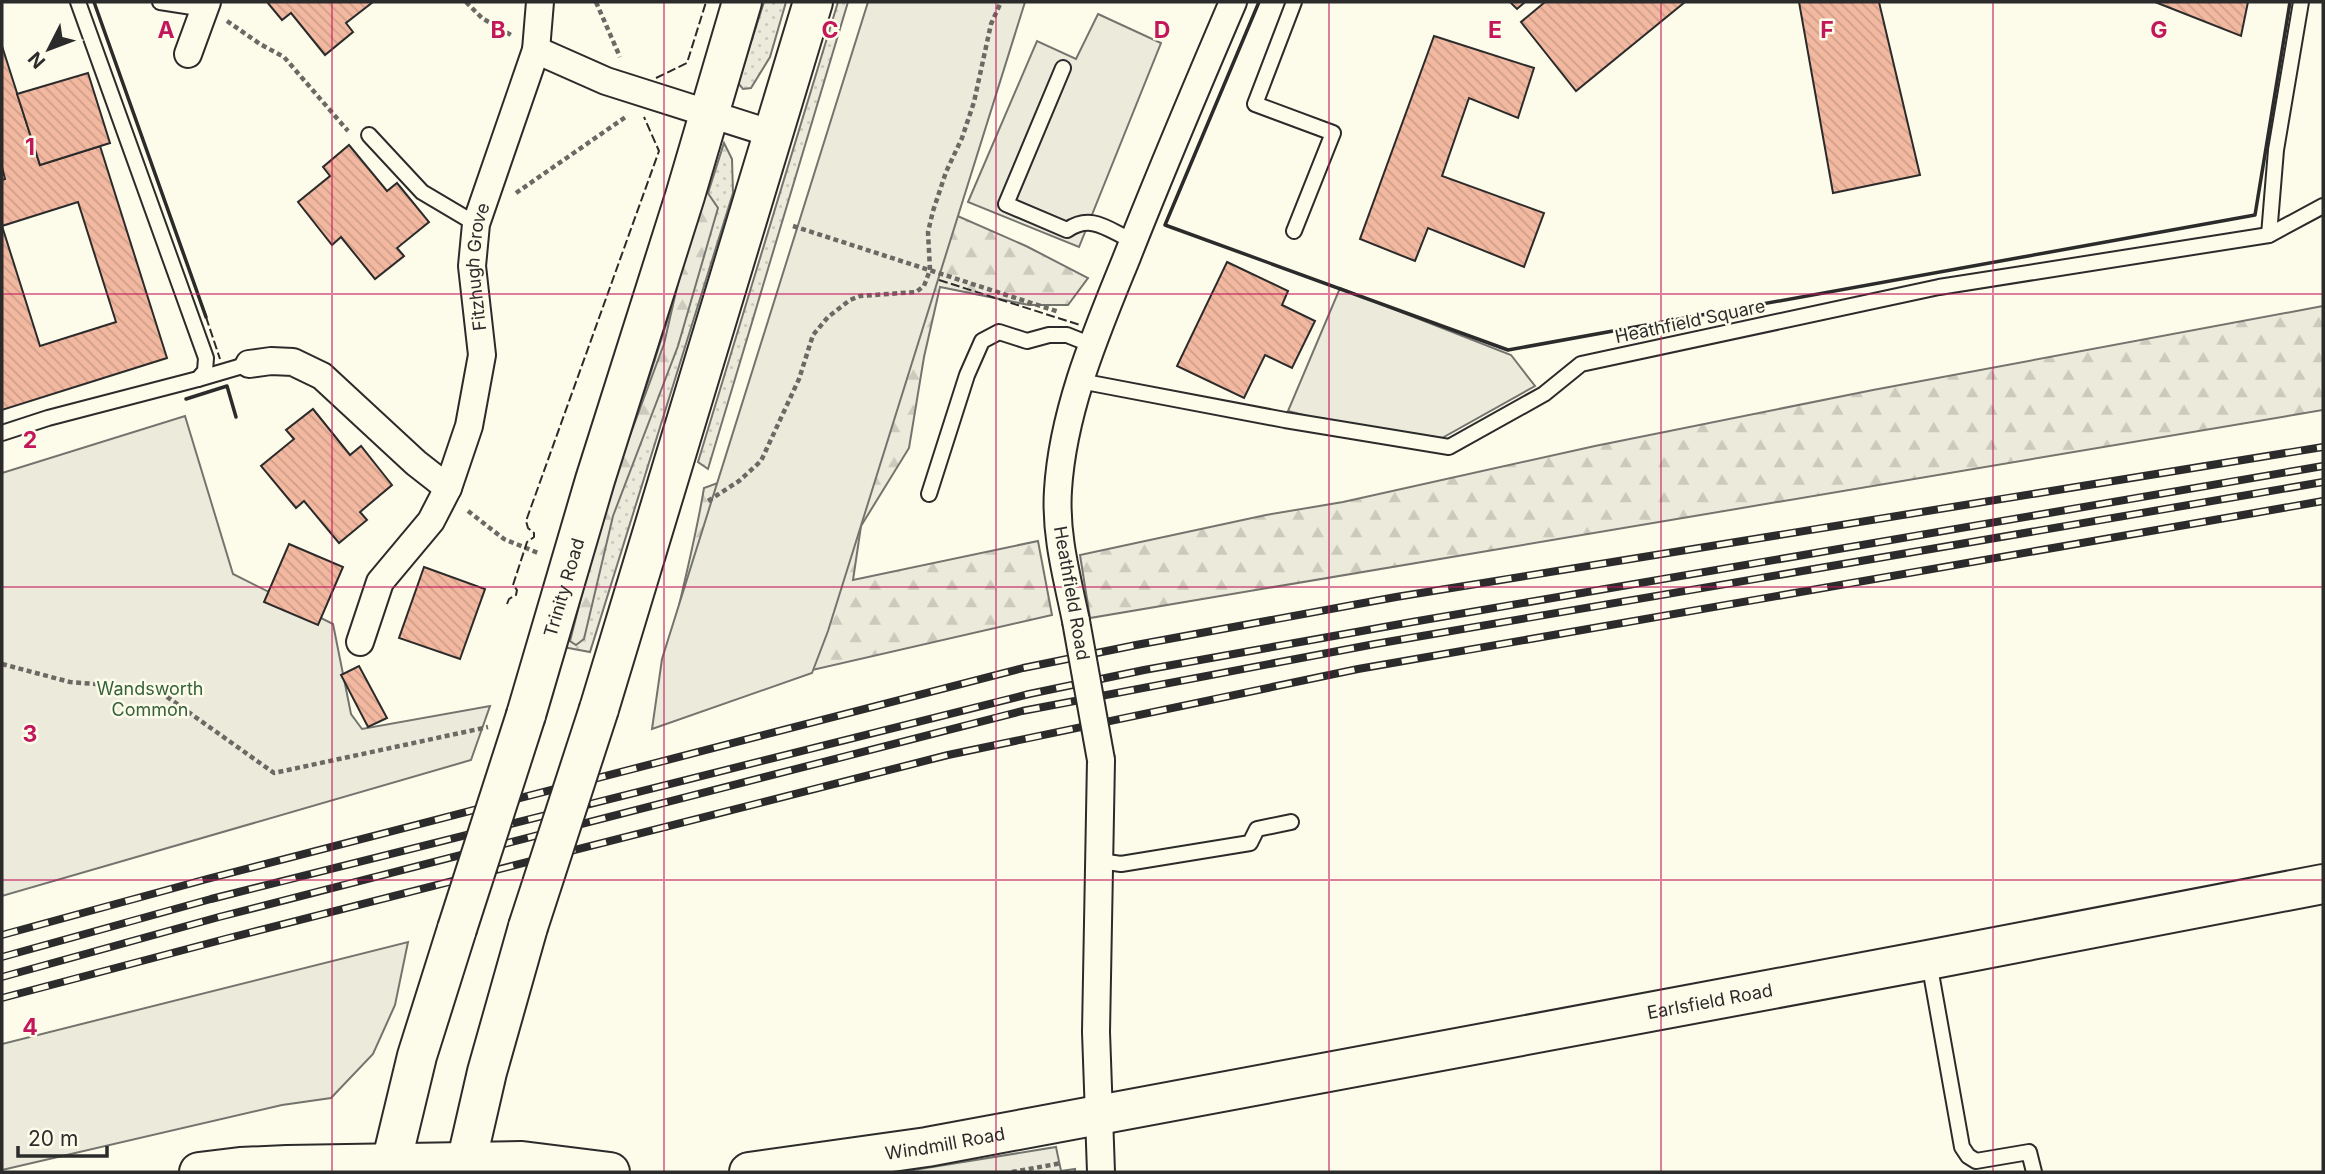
<svg xmlns="http://www.w3.org/2000/svg" width="2325" height="1174" font-family="Inter,sans-serif">
<defs>
<pattern id="grass-dots" width="8" height="8" patternUnits="userSpaceOnUse" patternTransform="scale(1.75)"><rect width="8" height="8" fill="#ecebdb"/><path d="M2 2h.1M6 6h.1" fill="none" stroke="#cbcabc" stroke-width="1.8" stroke-linecap="round"/></pattern>
<pattern id="forest-firs" width="22" height="20" patternUnits="userSpaceOnUse" patternTransform="scale(1.75)"><rect width="22" height="20" fill="#ecebdb"/><path d="M5 1l3.5 6h-7zM16 11l3.5 6h-7z" fill="#cbcabc"/></pattern>
<pattern id="building-back-hatch" width="6" height="6" patternUnits="userSpaceOnUse" patternTransform="scale(1.75)"><rect width="6" height="6" fill="#f2b8a0"/><path d="M-1 5l2 2M0 0l6 6M5-1l2 2" fill="none" stroke="#d09e8a"/></pattern>
</defs>
<rect width="100%" height="100%" fill="#fdfbea"/>
<g fill="url(#grass-dots)" stroke="#74746e" stroke-width="2">
<polygon points="764,2 786,2 770,57 751,88 743,89 738,83"/>
<polygon points="838,2 848,2 708,469 698,462"/>
<polygon points="724,143 732,159 733,193 590,652 563,647"/>
</g>
<g fill="url(#forest-firs)" stroke="#74746e" stroke-width="2">
<polygon points="701,183 718,208 678,346 613,516 584,639 576,645 570,641 606,500 664,344"/>
<path d="M953,214L1026,246L1088,278L1068,305H1029L940,287L924,357L909,448L861,526L853,580L1038,541L1052,615L659,705C670,632 692,561 704,488L751,471Z"/>
<polygon points="2323,306 2323,410 1090,618 1080,555 1266,515 1343,502 1595,446 1873,390"/>
</g>
<g fill="#ecebdb" stroke="#74746e" stroke-width="2">
<polygon points="868,2 1025,2 828,631 812,673 652,729 662,659"/>
<polygon points="185,416 233,574 333,624 351,714 362,729 490,706 471,760 2,896 2,473"/>
<polygon points="408,942 395,1005 373,1054 331,1098 282,1105 2,1170 2,1044"/>
<polygon points="1056,1147 1061,1171 1075,1169 1075,1172 901,1172"/>
</g>
<g fill="#eceadb" stroke="#74746e" stroke-width="2">
<polygon points="1098,14 1161,43 1079,247 968,202 1037,41 1076,59"/>
<polygon points="1340,288 1511,355 1535,386 1442,438 1323,420 1288,411"/>
</g>
<g fill="url(#building-back-hatch)" stroke="#2b2b2b" stroke-width="2" fill-rule="evenodd">
<polygon points="267,2 373,2 346,23 353,32 325,55 291,13 282,20"/>
<polygon points="1510,2 1525,2 1517,9"/>
<polygon points="1545,2 1685,2 1576,91 1521,22"/>
<polygon points="1799,2 1879,2 1920,175 1833,193"/>
<polygon points="2155,2 2248,2 2241,36"/>
<polygon points="1434,36 1534,68 1518,118 1469,98 1442,176 1544,213 1524,267 1428,228 1415,261 1360,239"/>
<path d="M2,46L40,165L100,146L167,358L2,410V180L5,179L2,167ZM78,202L116,322L40,346L2,226Z"/>
<polygon points="88,73 110,143 40,165 17,94"/>
<polygon points="349,145 387,191 397,183 429,222 397,248 404,256 375,279 341,237 332,245 298,202 330,176 323,167"/>
<polygon points="1227,262 1288,291 1282,305 1315,321 1292,368 1265,355 1244,398 1177,366"/>
<polygon points="313,409 350,455 361,446 392,485 360,512 367,520 339,543 304,501 296,508 261,466 294,439 286,430"/>
<polygon points="289,544 343,567 318,625 264,602"/>
<polygon points="424,567 485,589 460,659 399,638"/>
<polygon points="359,666 387,718 368,727 341,675"/>
</g>
<g fill="none" stroke-linecap="round" stroke-linejoin="round">
<g stroke="#2b2b2b" stroke-width="18">
<g id="lane">
<polyline points="160,2 205,9"/>
<polyline points="1294,2 1255,104 1333,133 1294,231"/>
<path d="M1063,68L1006,204L1067,230C1092,213 1108,230 1133,241"/>
<polyline points="369,135 422,192 476,224"/>
<polyline points="2269,235 2276,150 2301,2"/>
<polyline points="198,379 249,364"/>
<polyline points="1080,381 1285,420 1449,447 1544,394 1581,364 1939,287 2269,235 2323,206"/>
<polyline points="2,433 48,418 198,379 205,371 206,358 78,2"/>
<polyline points="929,494 967,375 982,341 999,332 1027,341 1049,335 1067,335 1092,345"/>
<polyline points="1100,861 1121,864 1250,843 1257,829 1291,822"/>
<polyline points="1929,962 1962,1147 1968,1156 1976,1161 2029,1152 2034,1172"/>
</g>
</g>
<g stroke="#2b2b2b" stroke-width="30">
<g id="street">
<polyline points="536,50 606,81 773,134"/>
<polyline points="188,54 207,2"/>
<path id="s1" d="M249,364L271,361L293,362L322,376L416,463L448,488L469,426L482,355L472,266L476,224L536,50L540,2"/>
<path d="M1076,621C1067,577 1055,535 1058,490C1063,409 1097,331 1127,257C1161,171 1197,86 1233,2"/>
<polyline points="360,642 380,582 431,521 448,488"/>
<polyline points="1101,1172 1096,1032 1101,760"/>
</g>
</g>
<g stroke="#2b2b2b" stroke-width="42">
<g id="secondary">
<polyline points="199,1172 240,1167 287,1165 522,1161 610,1172"/>
<path id="s2" d="M749,1172L927,1147L1928,960L2323,884"/>
</g>
</g>
<g stroke="#2b2b2b" stroke-width="42">
<g id="highway">
<polyline points="599,709 813,2"/>
<path id="s3" d="M526,715L595,480L685,196L742,2"/>
<polyline points="389,1172 417,1056 457,929"/>
<polyline points="464,1172 487,1072 528,927"/>
</g>
</g>
<g stroke="#6a6964" stroke-width="4.5" stroke-dasharray="5 3.5" stroke-linecap="butt">
<polyline points="466,2 482,18 511,35"/>
<polyline points="596,2 620,57"/>
<polyline points="227,21 260,44 284,57 348,131"/>
<polyline points="516,193 627,116"/>
<polyline points="793,226 1059,312"/>
<polyline points="708,501 739,481 761,461 799,379 813,335 828,317 850,300 860,296 916,292 924,286 930,270 928,232 933,211 946,172 962,138 974,102 991,24 1001,2"/>
<polyline points="468,511 504,539 538,553"/>
<polyline points="2,664 70,682 156,689 274,773 488,727"/>
<polyline points="1012,1172 1062,1163"/>
</g>
<use href="#lane" stroke="#fdfbea" stroke-width="14"/>
<use href="#street" stroke="#fdfbea" stroke-width="26"/>
<use href="#secondary" stroke="#fdfbea" stroke-width="38"/>
<use href="#highway" stroke="#fdfbea" stroke-width="38"/>
<g stroke="#2b2b2b" stroke-width="8">
<g id="rail">
<polyline points="2,935 207,879 1023,668 1136,645 1396,597 2323,447"/>
<polyline points="2,957 211,899 1029,694 1144,670 1412,622 2323,466"/>
<polyline points="2,977 219,917 1022,711 1375,644 2323,482"/>
<polyline points="2,998 225,939 948,755 1358,669 2323,501"/>
</g>
</g>
<use href="#rail" stroke="#fdfbea" stroke-width="5" stroke-dasharray="16" stroke-linecap="butt"/>
<g stroke="#2b2b2b" stroke-width="30" stroke-linecap="butt">
<polyline id="street-bridge" points="1076,621 1101,760"/>
</g>
<g stroke="#2b2b2b" stroke-width="42" stroke-linecap="butt">
<g id="highway-bridge">
<polyline points="528,927 599,709"/>
<polyline points="457,929 526,715"/>
</g>
</g>
<use href="#street-bridge" stroke="#fdfbea" stroke-width="26"/>
<use href="#highway-bridge" stroke="#fdfbea" stroke-width="38"/>
<g stroke="#2b2b2b" stroke-width="2" stroke-dasharray="9 3.5" stroke-linecap="butt">
<polyline points="656,78 687,63 706,2"/>
<polyline points="939,280 1080,325"/>
<polyline points="206,317 220,359"/>
<polyline points="507,604 509,599 516,595 517,590 513,585 527,542 534,537 534,533 528,528 526,521 659,151 644,117"/>
</g>
<g stroke="#2b2b2b" stroke-width="3.5">
<polyline points="94,2 206,317"/>
<polyline points="1259,2 1165,225 1508,350 2255,215 2290,2"/>
<polyline points="186,399 227,386 236,417"/>
</g>
</g>
<path fill="none" stroke="#c2185b" stroke-width="2" stroke-opacity="0.55" d="M332,2V1172M664,2V1172M996,2V1172M1329,2V1172M1661,2V1172M1993,2V1172M2,294H2323M2,587H2323M2,880H2323"/>
<g text-anchor="middle" dominant-baseline="central" stroke-width="5" stroke-linejoin="round" paint-order="stroke">
<g font-size="18" fill="#2b2b2b" stroke="#fdfbea">
<text stroke="none"><textPath href="#s1" startOffset="472">Fitzhugh Grove</textPath></text>
<text transform="translate(1690 321) rotate(-12)">Heathfield Square</text>
<text stroke="none"><textPath href="#s3" startOffset="133">Trinity Road</textPath></text>
<text transform="translate(1072 593) rotate(80)">Heathfield Road</text>
<text stroke="none"><textPath href="#s2" startOffset="976">Earlsfield Road</textPath></text>
<text stroke="none"><textPath href="#s2" startOffset="198">Windmill Road</textPath></text>
</g>
<g font-size="18" fill="#34623c" stroke="#fdfbea">
<text x="150" y="688">Wandsworth<tspan x="150" dy="21">Common</tspan></text>
</g>
</g>
<g font-size="23" text-anchor="middle" font-weight="bold" fill="#c2185b" stroke="#fdfbea" stroke-width="5" stroke-linejoin="round" paint-order="stroke">
<text x="166" y="38">A</text>
<text x="498" y="38">B</text>
<text x="830" y="38">C</text>
<text x="1162" y="38">D</text>
<text x="1495" y="38">E</text>
<text x="1827" y="38">F</text>
<text x="2159" y="38">G</text>
<text x="30" y="155">1</text>
<text x="30" y="448">2</text>
<text x="30" y="742">3</text>
<text x="30" y="1035">4</text>
</g>
<rect width="2325" height="1174" fill="none" stroke="#2b2b2b" stroke-width="7"/>
<g transform="translate(49 49) rotate(228)" stroke="#fdfbea" stroke-width="5" paint-order="stroke">
<path d="M0-5L12 26L0 18L-12 26Z" fill="#2b2b2b"/>
<text y="-10" font-size="19" font-weight="bold" text-anchor="middle" fill="#2b2b2b">N</text>
</g>
<path d="M18 1146v10h89v-10" fill="none" stroke="#2b2b2b" stroke-width="3.5"/>
<text x="28" y="1146" font-size="21" fill="#2b2b2b" stroke="#fdfbea" stroke-width="5" paint-order="stroke">20 m</text>
</svg>
